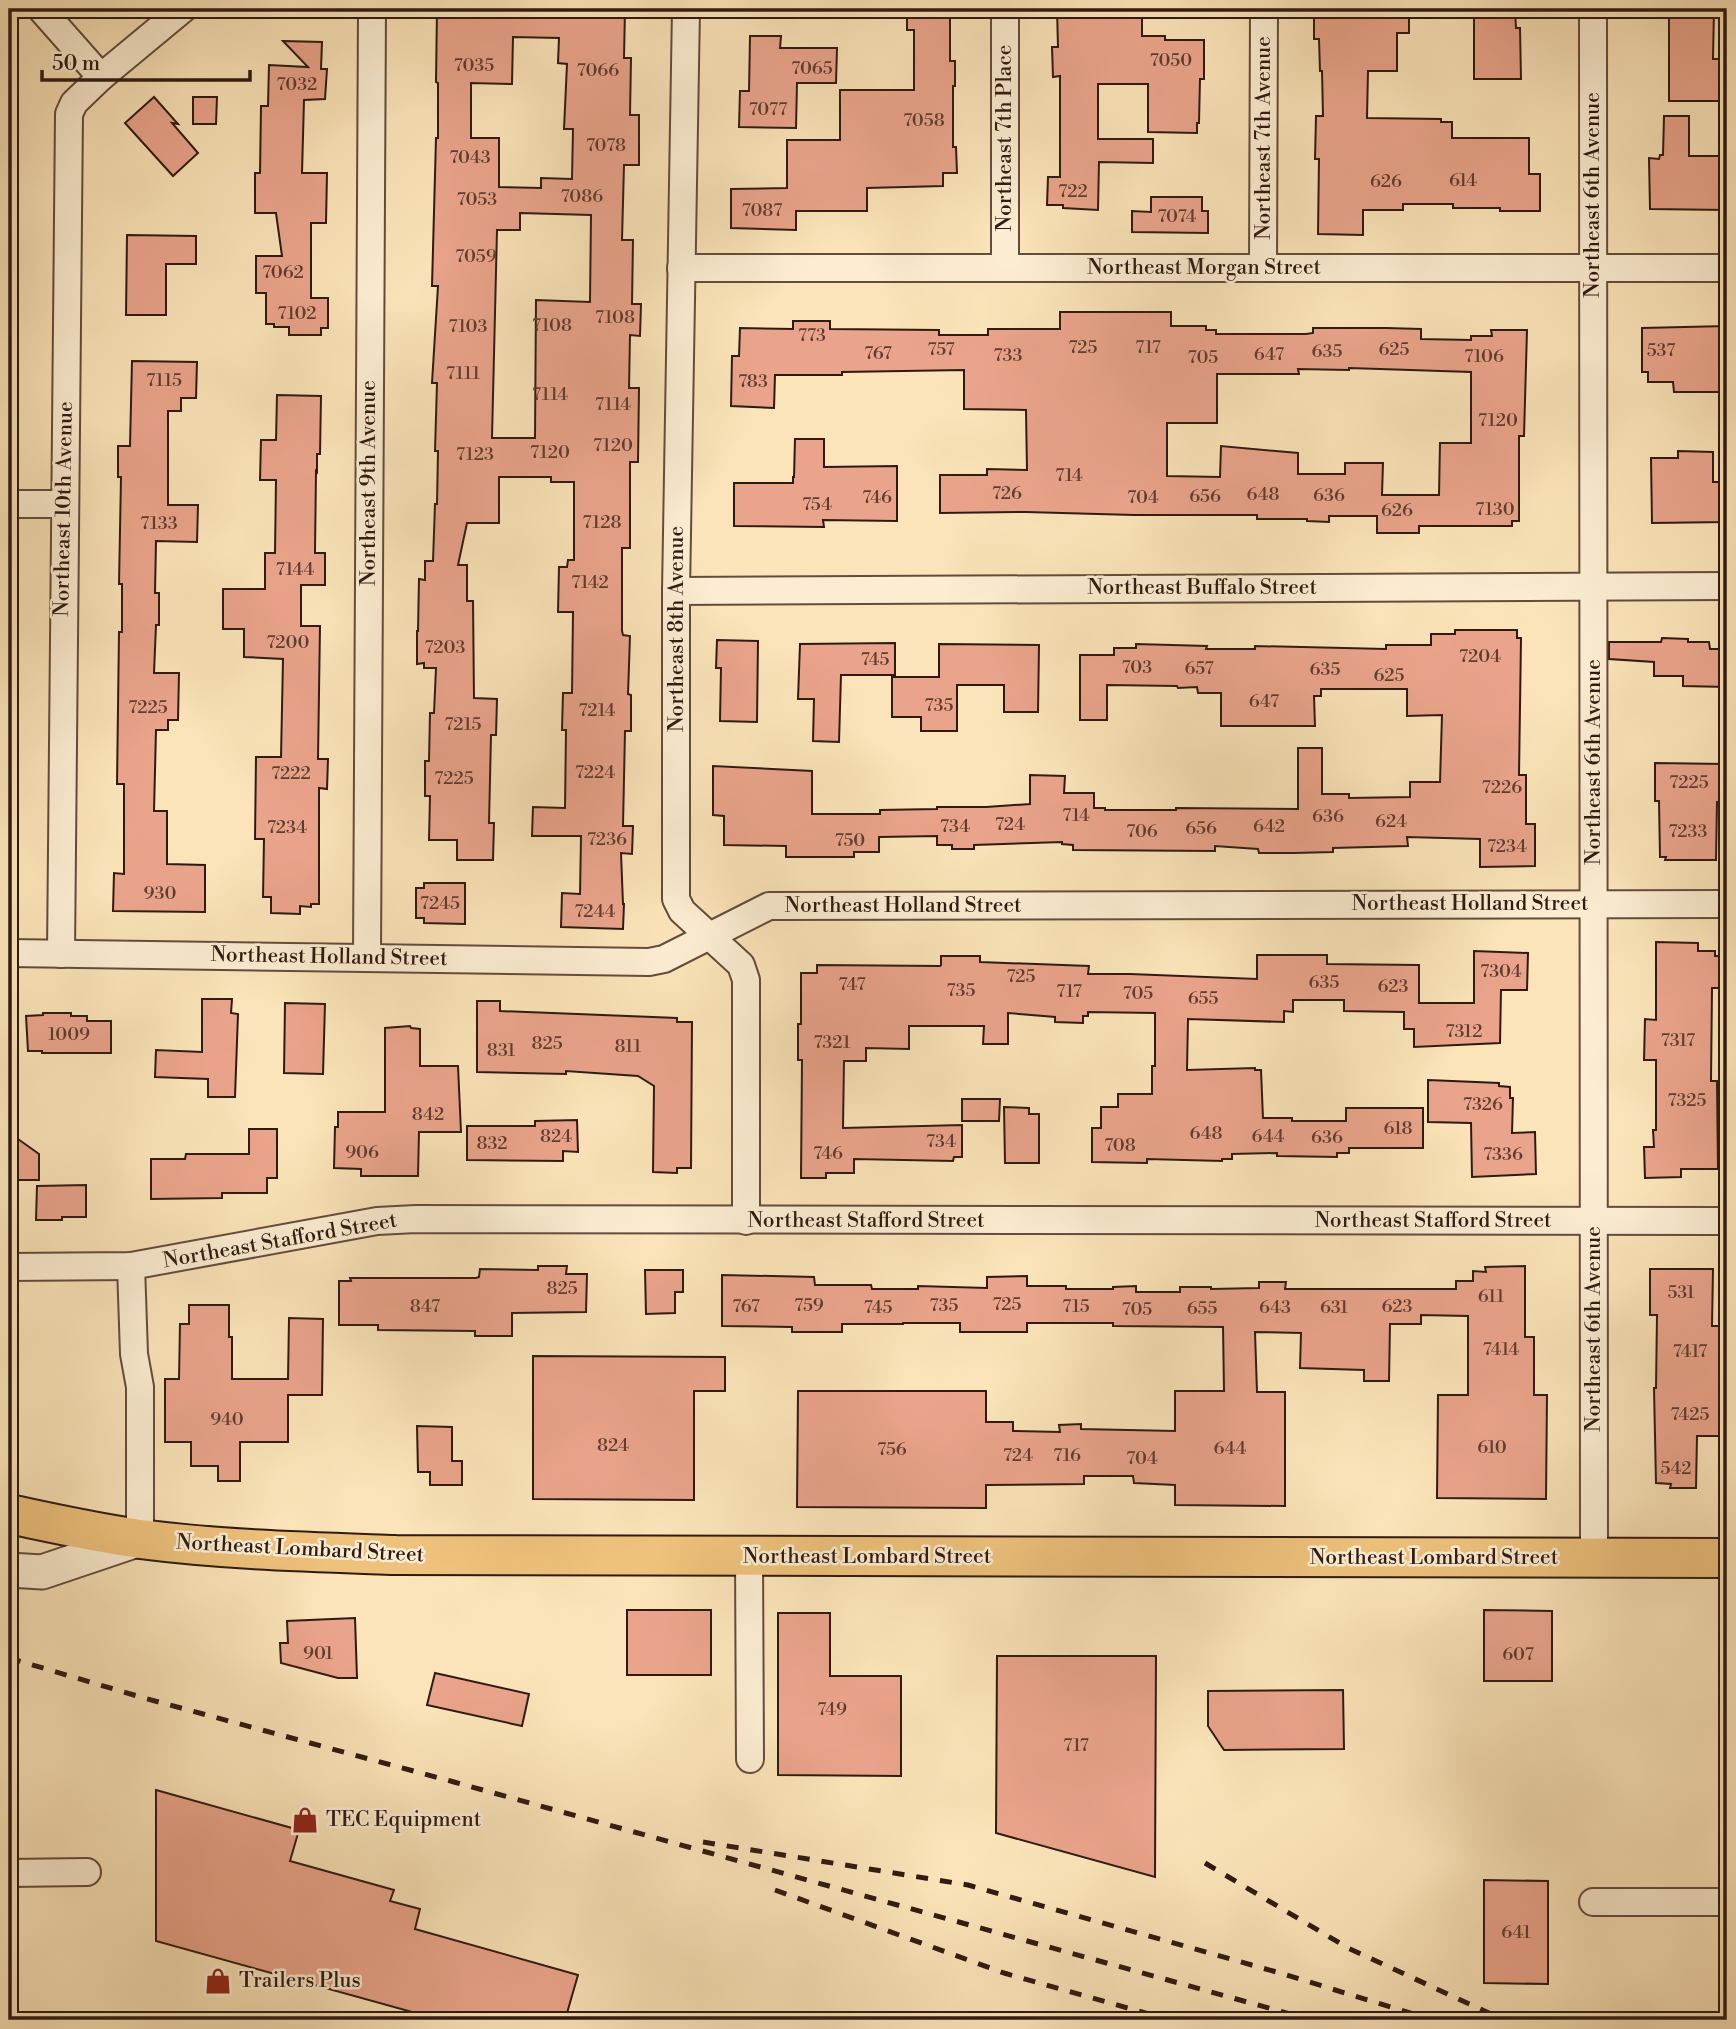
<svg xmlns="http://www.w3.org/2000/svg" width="1736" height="2029" font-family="'Libre Bodoni',serif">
<rect width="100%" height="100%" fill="#fbe4b9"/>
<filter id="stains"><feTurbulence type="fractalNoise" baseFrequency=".00286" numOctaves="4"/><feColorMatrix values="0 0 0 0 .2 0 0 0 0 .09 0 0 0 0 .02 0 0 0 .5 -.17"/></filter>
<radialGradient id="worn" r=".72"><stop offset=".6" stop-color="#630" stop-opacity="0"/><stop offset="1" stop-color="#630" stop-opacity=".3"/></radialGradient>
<g fill="#eaa48b" stroke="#2f1a12" stroke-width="2" fill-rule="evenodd">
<path d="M437,9H467V13L546,14V9H625L624,58H631L630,115H639V165H624L622,240H633L632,304H641L640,336L630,335L629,388H639L638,462H630V548H622V631L623,635L630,636L628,694L631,695V731H625L623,826H633L632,854L621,853L623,904H624L623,929L561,927L562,893L580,894L581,836H532L533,807L565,808L566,730H562L563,693H572L573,612H558L559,567H567L568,560H574V482H551V477H499V523H467L458,565H467V601H473L474,698L497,699L496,735H491L489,823H494L493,860H457V840H429L430,796H425V761H429L430,713H434L436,668H424V663L417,664V631H418L419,579L425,580V561H433L435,504H437L438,451H435L437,383H432L438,286H432L436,138H438V83L436,82ZM513,37L559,38L558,63L567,64L564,129H573L572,179L541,178V188L499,187V138H471V83L512,84ZM520,213L591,215L590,302L536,300L535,438H492L497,230H520Z"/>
<polygon points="907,9 950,9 950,61 955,61 955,86 953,86 953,147 956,147 957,173 943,173 943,186 867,188 867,211 796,211 796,230 731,228 731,189 787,188 787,140 840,140 840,90 914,90 914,30 907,30"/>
<polygon points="1057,9 1142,9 1142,36 1165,36 1165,40 1204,40 1204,79 1200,79 1199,123 1197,123 1197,133 1148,132 1148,84 1098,84 1098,139 1153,139 1153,163 1099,162 1098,210 1063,208 1063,205 1047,205 1048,177 1060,177 1060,76 1053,77 1052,47 1058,47"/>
<polygon points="1321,9 1409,9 1409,33 1397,33 1397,71 1368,71 1367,118 1441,119 1441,122 1452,122 1452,138 1529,138 1529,174 1540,174 1540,211 1500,211 1500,208 1453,208 1453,204 1403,204 1403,210 1363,210 1363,235 1318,234 1319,159 1315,159 1316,116 1323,116 1322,71 1320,71 1319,39 1314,39 1314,10 1321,10"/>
<polygon points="1476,9 1515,9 1516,28 1520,28 1521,79 1474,79 1474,17 1476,17"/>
<polygon points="1669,9 1714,9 1713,59 1727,59 1727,101 1669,101"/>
<polygon points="750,36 781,36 780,48 837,48 836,83 797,83 796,128 739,127 740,91 749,91"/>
<polygon points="283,41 322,42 321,69 327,69 325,99 304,100 302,173 327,173 326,223 311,223 311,298 328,298 328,328 321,328 321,335 289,335 289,327 274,327 274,324 266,324 266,293 256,293 256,256 282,256 276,213 255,213 255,173 260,173 261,106 268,106 269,65 308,67"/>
<polygon points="154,97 178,124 172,123 198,153 173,176 125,123"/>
<polygon points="193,97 217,97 216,124 193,124"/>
<polygon points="1664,116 1689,116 1689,156 1727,156 1727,210 1650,209 1649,158 1659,159 1660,155 1663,155"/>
<polygon points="1151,197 1202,197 1202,211 1208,211 1208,233 1132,232 1132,211 1151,212"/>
<polygon points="127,235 196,236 196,264 166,264 166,315 126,315"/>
<path d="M1060,312H1171V326H1206V330H1216V334H1306L1313,333V328H1386L1421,329V339L1471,340V336H1492L1491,330H1527L1524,436H1519V521H1512V526H1419V533H1377V516H1329V522L1307,521V519H1257V515H1134L1026,512L940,513V475H987V469L1027,470L1026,410L964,409V370L842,372V375H775L774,408L731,406L732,356H739L740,328L793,329V321H830V329L939,330V335H988V329H1060ZM1349,368L1471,372V443H1440L1439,495H1382L1383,463H1345V474H1298V453L1221,446L1220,477L1167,476V423H1217V374H1299L1298,369L1349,370Z"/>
<polygon points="1727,326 1727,392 1674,392 1673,382 1648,382 1648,372 1642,372 1642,328"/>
<polygon points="132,361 197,362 196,398 181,398 181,411 168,411 168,505 198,505 197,542 156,541 155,593 159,593 159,625 156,625 154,673 179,673 178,720 168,720 168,730 156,730 154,811 167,811 167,864 205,865 205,912 113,911 114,873 124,874 124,784 117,784 119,632 122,632 122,584 119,584 121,477 118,477 118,446 130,446"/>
<polygon points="277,395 321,396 320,454 317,454 317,472 316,471 315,553 325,553 325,585 301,585 301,626 320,626 318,759 328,759 327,789 319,788 319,904 311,904 311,907 300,906 300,914 271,913 271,897 263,897 264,839 255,839 256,757 281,757 283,659 244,657 244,629 223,629 223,589 265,589 265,553 275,553 276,480 260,480 261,440 276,440"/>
<polygon points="795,439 824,439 824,467 897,466 897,521 823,520 824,527 734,526 734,483 793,483 793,477 794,477"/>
<polygon points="1678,451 1713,452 1713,482 1727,482 1727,522 1652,523 1651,458 1678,458"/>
<polygon points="1455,630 1517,630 1517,638 1521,638 1519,775 1526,775 1526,824 1535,824 1535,866 1480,867 1480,839 1407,837 1408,846 1333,848 1333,852 1294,853 1259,853 1258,849 1215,846 1215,851 1073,850 1073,845 1062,844 1062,842 974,845 974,849 952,849 952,845 937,845 937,836 879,837 879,852 854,852 854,857 786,857 786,846 724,845 724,816 713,815 713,766 812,771 812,814 880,814 880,810 937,809 937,807 986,807 1030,804 1030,775 1065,776 1064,793 1094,793 1094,808 1105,808 1105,810 1176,810 1176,808 1298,809 1298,748 1322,748 1322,794 1349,794 1349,798 1410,797 1410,782 1440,782 1442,715 1407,716 1407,689 1321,689 1321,696 1314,696 1315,726 1221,726 1221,693 1198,693 1197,687 1178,688 1177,686 1107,685 1107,720 1080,720 1080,655 1114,655 1114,648 1136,648 1136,644 1207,646 1206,649 1255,649 1255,646 1386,649 1386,645 1431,645 1431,634 1455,634"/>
<polygon points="1662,638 1688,639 1688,642 1709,642 1710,649 1727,649 1727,687 1683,686 1683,676 1654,676 1654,662 1609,659 1609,642 1661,642"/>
<polygon points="717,640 758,641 757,722 720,721 721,668 716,668"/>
<polygon points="895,643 895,675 841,675 839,742 813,741 814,699 798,699 800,644"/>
<polygon points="939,644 1039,645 1038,712 1004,712 1004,685 957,685 957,731 921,731 921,717 892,717 892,677 939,677"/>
<polygon points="1655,763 1724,764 1724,802 1717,802 1716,860 1665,860 1666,857 1660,857 1659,801 1655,801"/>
<polygon points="424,883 465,883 465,924 424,923 424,918 416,918 416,888 424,888"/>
<polygon points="1656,942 1698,943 1698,951 1715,951 1715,956 1727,956 1727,988 1712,988 1711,1081 1717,1081 1718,1169 1681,1169 1681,1177 1645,1178 1644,1147 1654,1147 1653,1130 1656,1130 1656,1060 1644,1060 1645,1019 1656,1020"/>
<polygon points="1474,951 1528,953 1527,990 1501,990 1500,1043 1414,1047 1414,1029 1404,1029 1404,1012 1344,1011 1344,1000 1293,1000 1293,1012 1284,1011 1284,1022 1188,1019 1187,1070 1255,1068 1255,1070 1261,1070 1263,1118 1292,1118 1292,1121 1346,1121 1346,1108 1423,1108 1423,1148 1349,1148 1349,1153 1337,1153 1337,1157 1277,1156 1277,1153 1232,1154 1232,1159 1222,1159 1222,1161 1147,1159 1147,1163 1092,1162 1092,1128 1101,1128 1101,1107 1118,1107 1118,1094 1152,1094 1152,1066 1155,1066 1155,1013 1088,1012 1088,1016 1083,1016 1083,1023 1055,1022 1055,1017 1008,1013 1008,1044 983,1044 984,1026 909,1026 909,1049 866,1048 866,1061 844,1061 843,1128 962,1125 962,1157 954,1157 953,1161 854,1159 854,1173 826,1173 826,1178 801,1178 802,1060 798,1060 798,1024 801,1024 801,973 817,973 817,965 940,966 941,965 941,956 980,956 980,962 1089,966 1088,974 1130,974 1257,979 1257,955 1327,955 1327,964 1419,965 1419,1003 1474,1003"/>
<polygon points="202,999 232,999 231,1013 238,1014 235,1097 208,1097 208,1079 155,1077 156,1050 202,1052"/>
<polygon points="477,1001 500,1001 500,1011 677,1018 677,1022 692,1022 691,1168 677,1168 677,1173 653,1172 654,1086 638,1076 566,1071 566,1074 477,1072"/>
<polygon points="285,1003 325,1004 323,1074 284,1073"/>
<polygon points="43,1013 71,1013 71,1016 87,1016 87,1021 111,1021 111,1053 42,1053 42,1051 28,1051 26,1016 43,1015"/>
<polygon points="410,1026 411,1028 420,1029 420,1066 458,1066 461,1132 419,1132 418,1176 361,1176 361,1169 334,1168 335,1127 338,1127 338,1112 385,1112 385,1028"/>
<polygon points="1428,1080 1499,1083 1499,1086 1510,1087 1510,1098 1513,1098 1512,1133 1535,1132 1536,1174 1472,1177 1471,1123 1428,1122"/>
<polygon points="962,1099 1000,1099 999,1121 962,1121"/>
<polygon points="1004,1107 1029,1108 1029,1114 1039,1114 1039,1163 1005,1163"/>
<polygon points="577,1120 578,1152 563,1151 563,1161 467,1160 467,1126 535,1126 535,1121"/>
<polygon points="249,1129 277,1129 277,1178 267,1178 267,1193 222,1193 222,1198 151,1199 151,1159 185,1159 186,1154 249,1154"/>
<polygon points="18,1139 39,1154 39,1180 9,1180 9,1154 18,1153"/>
<polygon points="86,1185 86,1217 62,1217 62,1220 36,1220 37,1186"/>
<polygon points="538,1266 567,1266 566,1274 587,1274 586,1312 512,1313 512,1336 475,1336 475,1331 378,1330 378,1325 339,1325 339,1281 351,1281 350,1278 476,1278 479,1277 480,1269 538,1270"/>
<polygon points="1525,1266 1525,1337 1534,1337 1534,1395 1547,1395 1546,1499 1437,1498 1438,1395 1468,1395 1468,1316 1421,1315 1421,1324 1390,1324 1389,1381 1364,1381 1364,1370 1300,1368 1301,1333 1255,1332 1257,1392 1285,1392 1285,1506 1175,1505 1175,1485 1134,1483 1133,1476 1084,1476 1084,1484 986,1485 986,1508 797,1507 798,1391 986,1391 986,1422 1013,1422 1013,1431 1060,1432 1059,1425 1081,1424 1081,1429 1175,1431 1175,1391 1224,1391 1223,1327 1113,1326 1113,1323 1027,1323 1027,1332 960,1332 960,1323 903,1323 903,1324 842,1324 842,1332 792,1332 792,1327 722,1326 722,1275 814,1277 815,1285 871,1285 872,1289 918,1289 918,1286 987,1288 987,1277 1027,1276 1027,1286 1066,1286 1066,1289 1113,1289 1113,1287 1136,1286 1136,1292 1180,1292 1180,1287 1211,1287 1211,1289 1259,1288 1259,1282 1286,1282 1285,1289 1456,1289 1456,1281 1473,1281 1473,1271 1486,1272 1485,1267"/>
<polygon points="1650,1269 1713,1269 1712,1326 1727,1326 1727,1436 1697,1436 1696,1488 1670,1488 1671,1484 1656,1483 1654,1388 1656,1388 1657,1315 1650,1315"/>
<polygon points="645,1270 683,1270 683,1292 675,1292 675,1313 646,1314"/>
<polygon points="189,1305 229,1305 229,1337 232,1337 232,1379 288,1379 289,1318 323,1319 322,1395 288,1395 288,1442 240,1442 240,1481 218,1481 218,1466 191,1466 191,1442 165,1442 165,1379 179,1379 180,1324 189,1324"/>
<polygon points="533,1356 725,1357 725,1391 694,1391 694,1500 533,1499"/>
<polygon points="417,1426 452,1427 452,1461 462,1461 462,1485 430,1485 430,1472 418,1472"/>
<rect x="627" y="1610" width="84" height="65"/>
<polygon points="1484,1610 1552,1611 1552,1681 1484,1681"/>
<polygon points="778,1613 830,1613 830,1676 901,1676 901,1776 778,1775"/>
<polygon points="355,1618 357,1678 338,1678 281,1663 280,1643 288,1643 287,1621"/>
<polygon points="997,1656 1156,1656 1155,1877 996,1833"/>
<polygon points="435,1673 529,1694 522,1726 427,1705"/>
<polygon points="1343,1690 1344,1749 1224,1750 1208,1726 1208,1691"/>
<polygon points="156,1790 299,1830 290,1861 394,1890 390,1901 420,1909 415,1929 578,1975 565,2020 441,2020 156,1941"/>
<polygon points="1484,1880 1548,1881 1548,1984 1484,1983"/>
</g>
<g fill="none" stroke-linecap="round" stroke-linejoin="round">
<g stroke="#624c3c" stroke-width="30">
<g id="minor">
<polyline points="41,9 101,77"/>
<polyline points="686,9 676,591 676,899 682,911 741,965 746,980 746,1221"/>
<polyline points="1593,9 1594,1558"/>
<polyline points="681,268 1727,268"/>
<polyline points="1005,268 1005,9"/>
<polyline points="1263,268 1264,9"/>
<polyline points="9,504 64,504"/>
<polyline points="676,591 1727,586"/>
<polyline points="9,953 649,962 664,959 769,906 1727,904"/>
<polyline points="61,954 69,114 74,103 101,77 183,9"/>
<polyline points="367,958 372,9"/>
<polyline points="131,1266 134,1354 140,1387 140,1539"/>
<polyline points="9,1267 131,1266 377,1221 416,1219 1727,1221"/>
<polyline points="749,1557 750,1759"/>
<polyline points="9,1873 87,1872"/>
<polyline points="1593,1902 1727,1902"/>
</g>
</g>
<g stroke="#624c3c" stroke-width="37">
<polyline id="tertiary" points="9,1570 42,1572 140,1539"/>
</g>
<g stroke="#2f1a12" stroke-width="42">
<path id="primary" d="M9,1514C52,1523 96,1533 140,1539C225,1550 310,1552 396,1555L1727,1558"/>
</g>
<use href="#minor" stroke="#fcedd2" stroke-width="26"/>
<use href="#tertiary" stroke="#fcedd2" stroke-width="33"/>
<use href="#primary" stroke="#eec27c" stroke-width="38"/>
<g stroke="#2f1a12" stroke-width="5" stroke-dasharray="12 12" stroke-linecap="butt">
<polyline points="9,1658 144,1698 454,1782 1312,2020"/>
<polyline points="703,1842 968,1885 1280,1973 1433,2020"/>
<polyline points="1205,1863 1348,1948 1504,2020"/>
<polyline points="775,1890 1004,1973 1170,2020"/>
</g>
</g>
<defs>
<g id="shop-bare" transform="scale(2.1)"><path d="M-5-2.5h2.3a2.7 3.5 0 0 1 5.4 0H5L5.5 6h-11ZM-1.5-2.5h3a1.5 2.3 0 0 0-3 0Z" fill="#8f2418" stroke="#fcedd2" stroke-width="2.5" paint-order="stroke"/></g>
</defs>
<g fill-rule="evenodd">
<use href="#shop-bare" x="305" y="1820"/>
<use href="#shop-bare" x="218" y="1981"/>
</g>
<g text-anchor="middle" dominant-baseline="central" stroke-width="5" stroke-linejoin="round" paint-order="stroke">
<g font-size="18" fill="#5e3c30">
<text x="1171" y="60">7050</text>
<text x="474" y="65">7035</text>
<text x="812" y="68">7065</text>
<text x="598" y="70">7066</text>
<text x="297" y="84">7032</text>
<text x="768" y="109">7077</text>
<text x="924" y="120">7058</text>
<text x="606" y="145">7078</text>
<text x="470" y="157">7043</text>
<text x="1463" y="180">614</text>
<text x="1386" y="181">626</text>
<text x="1073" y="191">722</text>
<text x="582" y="196">7086</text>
<text x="477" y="199">7053</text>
<text x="762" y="210">7087</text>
<text x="1177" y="216">7074</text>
<text x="476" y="256">7059</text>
<text x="283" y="272">7062</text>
<text x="297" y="313">7102</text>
<text x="615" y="317">7108</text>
<text x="552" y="325">7108</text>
<text x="468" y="326">7103</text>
<text x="812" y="335">773</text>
<text x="1083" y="347">725</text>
<text x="1148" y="347">717</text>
<text x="941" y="349">757</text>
<text x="1394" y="349">625</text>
<text x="1661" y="350">537</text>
<text x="1327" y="351">635</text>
<text x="878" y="353">767</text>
<text x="1269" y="354">647</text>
<text x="1008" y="355">733</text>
<text x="1484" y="356">7106</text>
<text x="1203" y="357">705</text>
<text x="463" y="373">7111</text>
<text x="164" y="380">7115</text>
<text x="753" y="381">783</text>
<text x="550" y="394">7114</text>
<text x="613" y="404">7114</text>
<text x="1498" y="420">7120</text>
<text x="613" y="445">7120</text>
<text x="550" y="452">7120</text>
<text x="475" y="454">7123</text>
<text x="1069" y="475">714</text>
<text x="1007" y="493">726</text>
<text x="1263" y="494">648</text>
<text x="1329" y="495">636</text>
<text x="1205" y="496">656</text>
<text x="877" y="497">746</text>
<text x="1143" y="497">704</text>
<text x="817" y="504">754</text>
<text x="1495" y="509">7130</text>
<text x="1397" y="510">626</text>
<text x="602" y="522">7128</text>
<text x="159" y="523">7133</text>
<text x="295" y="569">7144</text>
<text x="590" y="582">7142</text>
<text x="288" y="642">7200</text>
<text x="445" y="647">7203</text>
<text x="1480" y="656">7204</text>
<text x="875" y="659">745</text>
<text x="1137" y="667">703</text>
<text x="1199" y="668">657</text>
<text x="1325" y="669">635</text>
<text x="1389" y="675">625</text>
<text x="1264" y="701">647</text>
<text x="939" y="705">735</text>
<text x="148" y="707">7225</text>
<text x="597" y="710">7214</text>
<text x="463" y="724">7215</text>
<text x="595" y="772">7224</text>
<text x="291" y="773">7222</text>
<text x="454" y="778">7225</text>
<text x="1689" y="782">7225</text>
<text x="1502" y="787">7226</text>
<text x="1076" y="815">714</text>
<text x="1328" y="816">636</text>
<text x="1391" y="821">624</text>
<text x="1010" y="824">724</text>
<text x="955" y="826">734</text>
<text x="1269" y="826">642</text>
<text x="287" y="827">7234</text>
<text x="1201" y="828">656</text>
<text x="1142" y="831">706</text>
<text x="1688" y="831">7233</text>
<text x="607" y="839">7236</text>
<text x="850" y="840">750</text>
<text x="1507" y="846">7234</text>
<text x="160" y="893">930</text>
<text x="440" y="903">7245</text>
<text x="595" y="911">7244</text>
<text x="1501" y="971">7304</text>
<text x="1021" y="976">725</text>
<text x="1324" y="982">635</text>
<text x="852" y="984">747</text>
<text x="1393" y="986">623</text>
<text x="961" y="990">735</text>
<text x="1069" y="991">717</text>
<text x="1138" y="993">705</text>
<text x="1203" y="998">655</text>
<text x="1464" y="1031">7312</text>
<text x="69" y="1034">1009</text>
<text x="1678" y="1040">7317</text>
<text x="832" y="1042">7321</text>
<text x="547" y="1043">825</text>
<text x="628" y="1046">811</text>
<text x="501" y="1050">831</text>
<text x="1687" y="1100">7325</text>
<text x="1483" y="1104">7326</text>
<text x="428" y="1114">842</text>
<text x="1398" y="1128">618</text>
<text x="1206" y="1133">648</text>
<text x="556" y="1136">824</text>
<text x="1268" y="1136">644</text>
<text x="1327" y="1137">636</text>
<text x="941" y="1141">734</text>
<text x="492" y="1143">832</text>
<text x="1120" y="1145">708</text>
<text x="362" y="1152">906</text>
<text x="828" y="1153">746</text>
<text x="1503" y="1154">7336</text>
<text x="562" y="1288">825</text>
<text x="1681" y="1292">531</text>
<text x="1491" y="1296">611</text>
<text x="1007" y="1304">725</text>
<text x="809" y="1305">759</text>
<text x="944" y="1305">735</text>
<text x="425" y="1306">847</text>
<text x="746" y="1306">767</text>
<text x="1076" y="1306">715</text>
<text x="1397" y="1306">623</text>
<text x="878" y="1307">745</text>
<text x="1275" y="1307">643</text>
<text x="1334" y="1307">631</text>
<text x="1202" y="1308">655</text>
<text x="1137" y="1309">705</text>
<text x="1501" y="1349">7414</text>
<text x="1690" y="1351">7417</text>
<text x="1690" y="1414">7425</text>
<text x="227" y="1419">940</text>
<text x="613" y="1445">824</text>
<text x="1492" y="1447">610</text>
<text x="1230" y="1448">644</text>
<text x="892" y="1449">756</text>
<text x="1018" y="1455">724</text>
<text x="1067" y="1455">716</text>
<text x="1142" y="1458">704</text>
<text x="1676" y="1468">542</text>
<text x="318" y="1653">901</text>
<text x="1518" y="1654">607</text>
<text x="832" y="1709">749</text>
<text x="1076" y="1745">717</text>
<text x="1516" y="1932">641</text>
</g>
<g font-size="21" fill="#2f1a12" stroke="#fcedd2">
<text transform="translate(1005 138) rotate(-90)">Northeast 7th Place</text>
<text transform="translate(1264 138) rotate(-90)">Northeast 7th Avenue</text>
<text transform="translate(1593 195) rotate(-90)">Northeast 6th Avenue</text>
<text x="1204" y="268">Northeast Morgan Street</text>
<text transform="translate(369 483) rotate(-90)">Northeast 9th Avenue</text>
<text transform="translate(64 509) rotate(-89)">Northeast 10th Avenue</text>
<text x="1202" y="588">Northeast Buffalo Street</text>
<text transform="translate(677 629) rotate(-90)">Northeast 8th Avenue</text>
<text transform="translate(1594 762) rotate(-90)">Northeast 6th Avenue</text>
<text x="1470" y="904">Northeast Holland Street</text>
<text x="903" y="906">Northeast Holland Street</text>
<text transform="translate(329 957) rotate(1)">Northeast Holland Street</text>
<text x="866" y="1221">Northeast Stafford Street</text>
<text x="1433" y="1221">Northeast Stafford Street</text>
<text transform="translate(280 1241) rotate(-10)">Northeast Stafford Street</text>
<text transform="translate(1594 1329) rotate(-90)">Northeast 6th Avenue</text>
<text transform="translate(300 1549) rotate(3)">Northeast Lombard Street</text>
<text x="867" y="1557">Northeast Lombard Street</text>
<text x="1434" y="1558">Northeast Lombard Street</text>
</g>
<g font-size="21" fill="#2f1a12" stroke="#fcedd2" text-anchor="start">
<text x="326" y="1820">TEC Equipment</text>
<text x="239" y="1981">Trailers Plus</text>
</g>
</g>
<rect width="1736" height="2029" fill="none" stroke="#fbe4b9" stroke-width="35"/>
<rect x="10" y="10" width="1715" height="2008" fill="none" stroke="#2f1a12" stroke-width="3.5"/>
<rect x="18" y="18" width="1701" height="1994" fill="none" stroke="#2f1a12" stroke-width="2"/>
<path d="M42 70v10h208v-10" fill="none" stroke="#2f1a12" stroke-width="3.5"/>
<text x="52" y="70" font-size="21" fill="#2f1a12" stroke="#fcedd2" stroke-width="5" paint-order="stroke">50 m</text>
<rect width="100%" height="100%" filter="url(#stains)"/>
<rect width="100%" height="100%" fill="url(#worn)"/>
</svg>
